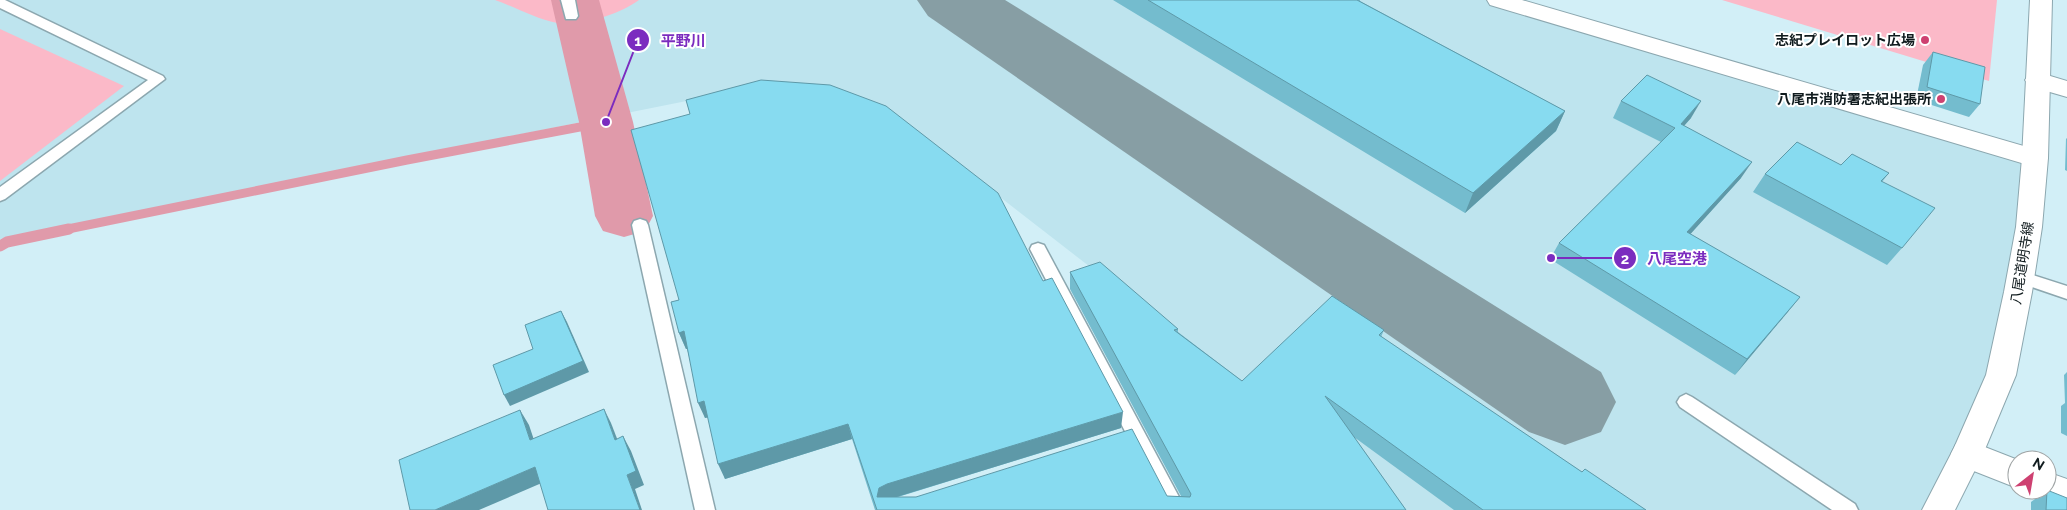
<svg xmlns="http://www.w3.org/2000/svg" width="2067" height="510" font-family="Raleway,'Noto Sans JP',sans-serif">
<rect width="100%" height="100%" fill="#d2eff7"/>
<polygon fill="#bee4ee" points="0,0 1498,0 2035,158 2018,292 1938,510 1404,510 881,105 834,92 766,85 0,239"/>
<g fill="#fbb9c8">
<path d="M495,0H639C620,14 580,27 557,23C536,19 515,7 495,0Z"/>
<polygon points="1722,0 1997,0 1989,81"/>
<polygon points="0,29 124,86 0,181"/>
</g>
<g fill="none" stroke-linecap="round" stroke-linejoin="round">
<polyline stroke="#e09aaa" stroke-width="9" points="63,230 407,160 606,122"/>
<polyline stroke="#e09aaa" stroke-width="11" points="0,246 7,242 69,229"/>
<polygon fill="#e09aaa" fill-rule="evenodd" points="551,0 599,0 633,122 653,216 645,231 624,237 603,231 595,216 579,122"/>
<polygon fill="#879ea4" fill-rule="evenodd" points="917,0 1005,0 1601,372 1616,402 1601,432 1565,445 1529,432 928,16"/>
<g stroke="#8ca7af" stroke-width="3">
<g id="service">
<polygon points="0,0 5,0 163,76 165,79 5,199 0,201 0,187 148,80 0,8"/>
<polygon points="561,0 575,0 578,16 576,19 566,19"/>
<polygon points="640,219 646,221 648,225 715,510 695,510 632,225 634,221"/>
<polygon points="1038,243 1044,245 1186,510 1166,510 1030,249 1032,245"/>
<polygon points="2020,271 2067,286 2067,299 2014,281 2012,277 2014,273"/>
<polygon points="1686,394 1692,397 1855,504 1858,510 1832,510 1680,407 1677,402 1680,397"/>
</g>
</g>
<g stroke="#8ca7af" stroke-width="2">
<g id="minor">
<polygon points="2037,72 2067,81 2067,97 2029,86 2025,80 2029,74"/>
<polygon points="1967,440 2018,460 2017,488 1956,464 1951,454 1956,444"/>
<polygon points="2047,472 2067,479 2067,509 2036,496 2033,490 2047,490"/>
</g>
</g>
<g stroke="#8ca7af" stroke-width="2">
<polygon id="tertiary" points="1487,0 1522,0 2044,152 2048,158 2044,164 2035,167 1490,5"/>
</g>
<g stroke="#8ca7af" stroke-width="2">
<polygon id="secondary" points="2030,0 2052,0 2048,158 2042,227 2032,292 2016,375 1983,454 1955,510 1922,510 1954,448 1986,375 2004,292 2016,227 2022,158"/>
</g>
<use href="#service" fill="#fff" fill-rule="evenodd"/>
<use href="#minor" fill="#fff" fill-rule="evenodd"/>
<use href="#tertiary" fill="#fff" fill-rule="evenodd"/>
<use href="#secondary" fill="#fff" fill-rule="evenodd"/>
</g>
<g fill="#74bcce">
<polygon points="1113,0 1360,0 1360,1 1565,111 1556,131 1465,213"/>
<polygon points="1933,52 1980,104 1969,117 1916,100 1923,65"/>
<polygon points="686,100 1043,281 1121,428 898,497 1181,496 1070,289 1070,272 1178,329 1178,332 1242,381 1384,330 1381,337 1582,472 1646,510 1454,510 1354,437 1406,510 875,510 852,439 725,479 708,417 705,418 687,349 686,349 679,333 679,300 690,114"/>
<polygon points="1621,101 1691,118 1684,126 1741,178 1690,234 1800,297 1735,375 1550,259 1559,243 1661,142 1613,118"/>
<polygon points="2067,138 2067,171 2065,170 2066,139"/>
<polygon points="1841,165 1889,173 1882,182 1902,248 1887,265 1753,192 1765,174"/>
<polygon points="2067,372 2067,436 2061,433 2061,406 2065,403 2064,375"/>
<polygon points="2047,490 2067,510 2031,510 2031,502"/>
</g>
<g fill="#5e99a8">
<polygon points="1701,101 1691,118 1671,140 1681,124"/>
<polygon points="1565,111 1556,131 1465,213 1473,193"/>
<polygon points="1752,162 1741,178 1677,249 1687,232"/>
<polygon points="1800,297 1787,313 1735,375 1747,359"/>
<polygon points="561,311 567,322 589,372 510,406 504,395"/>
<polygon points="684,331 690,348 686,349 679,333"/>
<polygon points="704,401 710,417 705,418 698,403"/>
<polygon points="604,409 611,423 623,454 615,440"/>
<polygon points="520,410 529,425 539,455 530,440"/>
<polygon points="1123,412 1121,428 890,499 877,497 879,488 887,484"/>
<polygon points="848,424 852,439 725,479 718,464"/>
<polygon points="623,436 631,451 644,485 635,489 642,510 640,510 627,475"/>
<polygon points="535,467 544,482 479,510 435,510"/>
</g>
<g fill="#87dbf0" stroke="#5e99a8">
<polygon points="1148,0 1357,0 1565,111 1473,193"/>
<polygon points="1933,52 1985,67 1980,104 1927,87"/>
<polygon points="1647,75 1701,101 1681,124 1752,162 1687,232 1800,297 1747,359 1559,243 1675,128 1621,101"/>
<polygon points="761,80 830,85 886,106 998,193 1043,281 1052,278 1123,412 887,484 879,488 877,497 916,497 1132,429 1167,496 1190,497 1191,494 1070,272 1100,262 1178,329 1174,330 1242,381 1332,296 1384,330 1379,335 1582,472 1585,469 1646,510 1483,510 1325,396 1406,510 877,510 848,424 718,464 704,401 698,403 684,331 679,333 671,302 679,300 631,130 690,114 686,100"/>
<polygon points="1797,142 1841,165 1852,154 1889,173 1881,181 1935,208 1902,248 1765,174"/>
<polygon points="561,311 583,361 504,395 493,365 533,349 525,325"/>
<polygon points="604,409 615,440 623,436 636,471 627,475 640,510 548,510 535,467 435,510 410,510 399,460 520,410 530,440"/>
<polygon points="2047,490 2067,498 2067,510 2046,510"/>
</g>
<g fill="#ce4171" stroke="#fff" stroke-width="2">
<circle cx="1925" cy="40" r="5"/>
<circle cx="1941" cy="99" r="5"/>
</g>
<g text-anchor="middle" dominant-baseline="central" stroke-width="4" stroke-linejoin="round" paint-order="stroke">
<g font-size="14" font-weight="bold" fill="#101b1e" stroke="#fff" text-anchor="end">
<text x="1915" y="40">志紀プレイロット広場</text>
<text x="1931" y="99">八尾市消防署志紀出張所</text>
</g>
<g font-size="14" fill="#101b1e" stroke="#fff">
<text transform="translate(2022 263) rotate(-81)">八尾道明寺線</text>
</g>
</g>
<path fill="none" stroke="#7b2cbf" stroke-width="2" d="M606 122L638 40M1551 258L1625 258"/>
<g fill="#7b2cbf" stroke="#fff" stroke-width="2">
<circle cx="606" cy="122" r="5"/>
<circle cx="1551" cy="258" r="5"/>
<circle cx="638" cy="40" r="12"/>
<circle cx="1625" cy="258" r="12"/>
</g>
<g font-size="15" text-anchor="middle" font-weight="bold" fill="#fff">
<text x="638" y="46">1</text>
<text x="1625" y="264">2</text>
</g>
<g font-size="15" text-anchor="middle" font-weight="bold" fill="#7b2cbf" stroke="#fff" stroke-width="4" stroke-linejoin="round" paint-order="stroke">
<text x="683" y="46">平野川</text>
<text x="1677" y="264">八尾空港</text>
</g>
<g transform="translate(2032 475) rotate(31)"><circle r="24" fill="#ffffff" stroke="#9fa4a5"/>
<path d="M0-4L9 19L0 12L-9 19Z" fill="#ce4171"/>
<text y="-8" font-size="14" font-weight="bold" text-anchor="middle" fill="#101b1e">N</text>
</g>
</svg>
